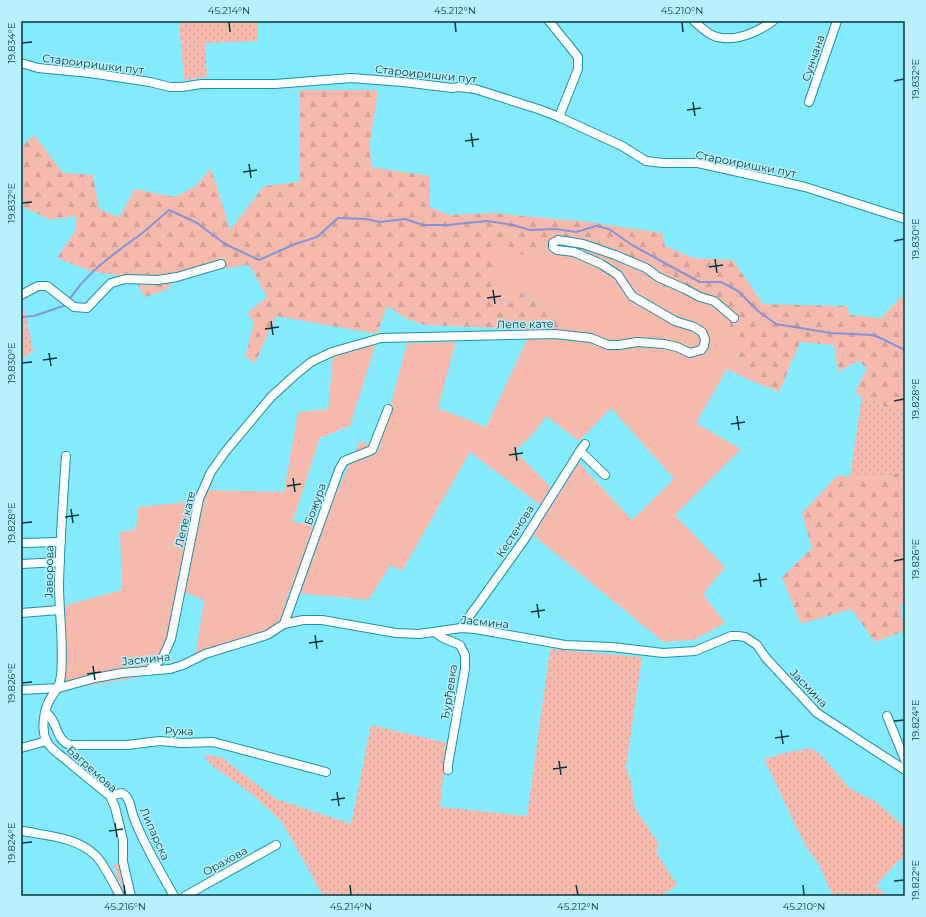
<svg xmlns="http://www.w3.org/2000/svg" width="926" height="917" font-family="Montserrat,sans-serif">
<defs>
<pattern id="grass-dots" width="8" height="8" patternUnits="userSpaceOnUse"><rect width="8" height="8" fill="#f6baad"/><path d="M2 2h.1M6 6h.1" fill="none" stroke="#d1a096" stroke-width="1.8" stroke-linecap="round"/></pattern>
<pattern id="forest-firs" width="22" height="20" patternUnits="userSpaceOnUse"><rect width="22" height="20" fill="#f6baad"/><path d="M5 1l3.5 6h-7zM16 11l3.5 6h-7z" fill="#d1a096"/></pattern>
</defs>
<rect width="100%" height="100%" fill="#84eaff"/>
<g fill="url(#grass-dots)">
<polygon points="179,21 258,21 258,41 205,43 207,77 184,80"/>
<polygon points="21,311 25,311 33,351 21,360"/>
<polygon points="862,396 894,411 905,408 905,472 882,477 850,477"/>
<polygon points="550,649 642,657 626,767 631,781 635,808 659,844 656,852 677,885 662,896 323,896 282,822 253,795 210,764 203,754 221,757 276,799 351,824 371,725 447,743 440,807 527,816"/>
<polygon points="811,748 821,755 849,788 878,803 905,828 905,858 899,860 876,886 888,896 834,896 830,890 819,865 805,845 764,759 789,752"/>
<polygon points="120,862 126,892 126,895 115,873 117,872 113,866"/>
</g>
<g fill="url(#forest-firs)">
<polygon points="300,90 378,90 370,142 371,167 430,176 430,207 448,215 493,213 589,222 662,233 665,246 693,258 733,260 763,304 847,306 850,315 881,318 905,293 905,408 894,411 855,393 867,368 858,361 838,372 834,345 800,342 779,392 747,379 732,342 728,307 649,282 607,250 551,246 523,255 491,304 515,303 520,292 554,313 570,336 545,335 496,328 424,325 405,318 387,306 377,334 276,316 255,363 245,357 254,323 247,313 267,297 253,271 248,265 223,269 175,280 166,290 145,297 134,278 90,271 57,258 76,229 75,216 50,220 21,206 21,147 34,135 63,173 93,175 99,209 119,217 135,189 174,197 196,186 211,168 230,230 264,186 300,182"/>
<polygon points="905,472 905,605 900,605 904,631 875,642 851,609 801,624 782,577 812,548 802,513 838,475 850,477 882,477"/>
</g>
<polygon fill="#f6baad" points="551,246 607,250 649,282 728,307 732,342 747,379 727,369 696,423 741,449 675,515 725,567 703,594 725,623 694,640 663,642 532,534 579,463 632,520 674,479 611,408 579,441 546,416 535,432 515,451 551,487 540,505 470,452 402,571 391,565 368,600 305,594 289,591 280,622 256,637 196,653 204,600 179,590 161,661 140,677 63,690 66,605 122,590 120,532 136,529 138,507 199,501 205,490 284,492 298,412 328,409 333,354 376,343 350,426 320,438 293,521 320,528 360,441 379,449 407,343 456,342 438,408 486,427 530,333 569,336 554,313 521,292 516,303 491,304 496,249 523,255"/>
<g fill="none" stroke-linecap="round" stroke-linejoin="round">
<g stroke="#8294d7" stroke-width="2">
<path d="M69,300C88,271 114,254 141,234C151,226 160,218 169,210L197,223L225,244L259,260L295,244L317,237L338,218L366,219L380,222L405,219L423,225H447L487,221L513,225L530,230L556,229L576,232L596,226L609,229L632,245L683,273L700,282H721L738,291L758,311L776,324L831,333L874,335L905,350"/>
<polyline points="21,317 34,316 66,305 67,303"/>
</g>
<g stroke="#1b91a4" stroke-width="10">
<g id="minor">
<polyline points="549,21 578,57 578,69 559,117"/>
<path d="M694,21C701,27 708,35 717,37C736,42 758,32 773,21"/>
<polyline points="21,63 38,68 90,73 150,82 170,87 182,87 201,84 275,84 351,78 403,82 452,88 459,87 475,89 538,109 559,117 622,146 646,161 663,163 698,163 805,187 905,219"/>
<polyline points="809,102 837,21"/>
<polyline points="21,295 38,286 47,286 74,307 87,308 111,283 126,279 158,280 177,277 221,264"/>
<polyline points="580,451 605,475"/>
<path d="M66,456C63,499 60,541 59,584C59,614 64,645 61,675C59,689 57,688 50,699C44,710 41,728 46,740C49,748 59,754 65,759C80,772 95,784 110,796L115,807L123,840V862L131,896"/>
<polyline points="21,543 61,542"/>
<polyline points="21,564 60,562"/>
<polyline points="21,613 59,610"/>
<polyline points="284,624 339,470 344,461 372,450 388,409"/>
<polyline points="461,628 524,540 580,451 585,444"/>
<polyline points="436,633 443,638 460,645 465,655 465,669 448,765 448,770"/>
<polyline points="148,671 163,657 171,639 199,499 211,472 225,452 271,397 294,376 311,362 332,352 381,338 555,334 591,338 608,345 619,345 637,342 664,344 677,347 690,353 701,350 704,346 705,339 702,332 694,327 675,321 632,296 618,275 601,264 574,252 557,250 553,247 553,243 558,240 583,244 615,255 646,268 658,277 685,289 700,297 714,301 734,318"/>
<polyline points="21,690 59,688 95,678 122,673 170,669 183,665 205,654 267,635 284,624 303,620 322,620 396,633 419,634 461,628 475,629 565,645 612,647 663,653 695,651 731,636 738,636 745,637 757,645 766,658 817,713 905,770"/>
<path d="M45,712C58,720 55,740 70,745H127L160,741L182,743L213,742L326,772"/>
<polyline points="887,716 905,760"/>
<polyline points="21,748 46,741"/>
<path d="M110,796L122,793C131,798 130,808 134,818C144,845 160,871 174,896"/>
<path d="M23,831C48,836 77,837 96,856C106,867 113,883 120,896"/>
<polyline points="185,896 276,845"/>
</g>
</g>
<use href="#minor" stroke="#fff" stroke-width="8"/>
</g>
<path fill="none" stroke="#05353d" stroke-width="1.5" d="M229,22L230,32M455,22L456,32M682,22L683,32M22,43L32,42M894,81L904,79M693,102L695,116M687,110L701,108M471,133L473,147M465,141L479,139M249,164L251,178M243,172L257,170M22,203L32,202M894,241L904,239M715,259L717,273M709,267L723,265M493,290L495,304M487,298L501,296M271,321L273,335M265,329L279,327M49,353L51,366M43,360L57,358M22,363L32,362M894,401L904,399M737,416L739,430M731,424L745,422M515,447L517,461M509,455L523,453M293,478L295,492M287,486L301,484M71,509L73,523M65,517L79,515M22,523L32,522M894,561L904,559M759,573L761,587M753,581L767,579M537,604L539,618M531,612L545,610M315,635L317,649M309,643L323,641M93,666L95,680M87,674L101,672M22,683L32,682M894,721L904,720M781,730L783,744M775,738L789,736M559,761L561,775M553,769L567,767M337,792L339,806M331,800L345,798M115,823L117,837M109,831L123,829M22,843L32,842M894,881L904,880M124,885L125,895M350,885L351,895M576,885L578,895M803,885L804,895"/>
<g text-anchor="middle" dominant-baseline="central" stroke-width="3" stroke-linejoin="round" paint-order="stroke">
<g font-size="11" fill="#05353d" stroke="#b8f1fd">
<text transform="translate(813 58) rotate(-71)">Сунчана</text>
<text transform="translate(93 64) rotate(7)">Староиришки пут</text>
<text transform="translate(426 74) rotate(6)">Староиришки пут</text>
<text transform="translate(746 164) rotate(11)">Староиришки пут</text>
<text transform="translate(525 324) rotate(-1)">Лепе кате</text>
<text transform="translate(315 504) rotate(-70)">Божура</text>
<text transform="translate(185 519) rotate(-77)">Лепе кате</text>
<text transform="translate(515 531) rotate(-57)">Кестенова</text>
<text transform="translate(49 572) rotate(-89)">Јаворова</text>
<text transform="translate(485 622) rotate(6)">Јасмина</text>
<text transform="translate(146 659) rotate(-6)">Јасмина</text>
<text transform="translate(809 688) rotate(46)">Јасмина</text>
<text transform="translate(449 692) rotate(-81)">Ђурђевка</text>
<text transform="translate(179 731) rotate(1)">Ружа</text>
<text transform="translate(92 769) rotate(42)">Багремова</text>
<text transform="translate(155 834) rotate(66)">Липарска</text>
<text transform="translate(225 861) rotate(-29)">Орахова</text>
</g>
</g>
<rect width="926" height="917" fill="none" stroke="#b8f1fd" stroke-width="44"/>
<rect x="22" y="22" width="882" height="873" fill="none" stroke="#05353d" stroke-width="1.5"/>
<g font-size="10" text-anchor="middle" fill="#05353d">
<text x="229" y="14">45.214°N</text>
<text x="455" y="14">45.212°N</text>
<text x="682" y="14">45.210°N</text>
<text transform="translate(11 43) rotate(-90)" y="4">19.834°E</text>
<text transform="translate(915 79) rotate(-90)" y="4">19.832°E</text>
<text transform="translate(11 203) rotate(-90)" y="4">19.832°E</text>
<text transform="translate(915 239) rotate(-90)" y="4">19.830°E</text>
<text transform="translate(11 363) rotate(-90)" y="4">19.830°E</text>
<text transform="translate(915 399) rotate(-90)" y="4">19.828°E</text>
<text transform="translate(11 523) rotate(-90)" y="4">19.828°E</text>
<text transform="translate(915 559) rotate(-90)" y="4">19.826°E</text>
<text transform="translate(11 683) rotate(-90)" y="4">19.826°E</text>
<text transform="translate(915 720) rotate(-90)" y="4">19.824°E</text>
<text transform="translate(11 843) rotate(-90)" y="4">19.824°E</text>
<text transform="translate(915 880) rotate(-90)" y="4">19.822°E</text>
<text x="125" y="910">45.216°N</text>
<text x="351" y="910">45.214°N</text>
<text x="578" y="910">45.212°N</text>
<text x="804" y="910">45.210°N</text>
</g>
</svg>
